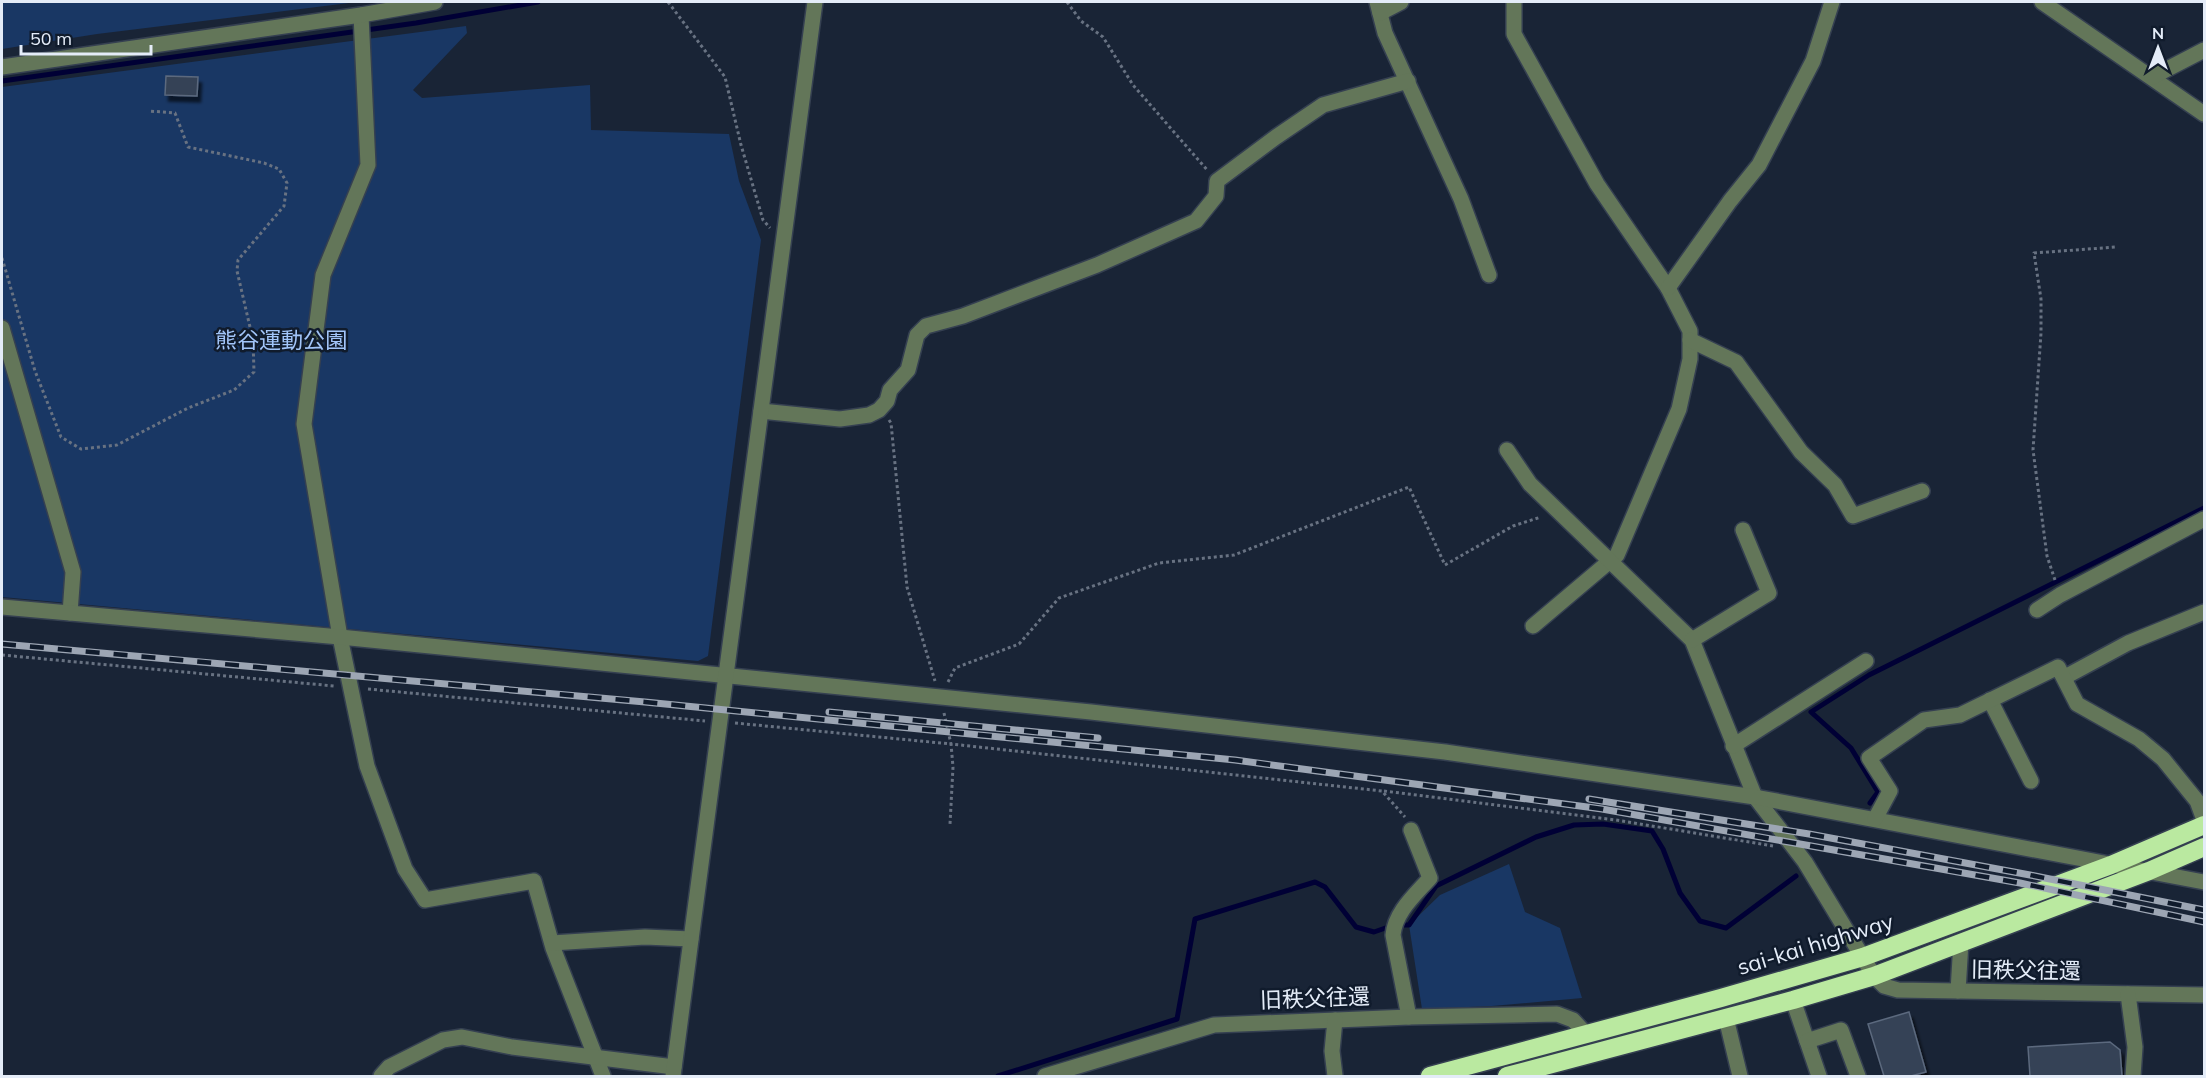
<svg xmlns="http://www.w3.org/2000/svg" width="2206" height="1078" font-family="Mulish,'Noto Sans JP',sans-serif">
<defs>
<filter id="shadow"><feDropShadow dx="3.5" dy="6" stdDeviation="1.5" flood-color="#0009"/></filter>
</defs>
<rect width="100%" height="100%" fill="#192436"/>
<g fill="#193764">
<polygon points="2,2 357,2 97,34 2,49"/>
<polygon points="466,26 467,33 413,90 422,98 590,85 591,130 729,134 739,181 761,240 708,656 698,661 2,597 2,87"/>
<polygon points="1509,864 1525,912 1560,928 1582,998 1492,1006 1422,1009 1409,925 1440,895"/>
</g>
<g fill="none" stroke-linecap="round" stroke-linejoin="round">
<g stroke="#000035" stroke-width="5">
<polyline points="2,81 416,23 538,2"/>
<polyline points="1870,803 1878,792 1851,748 1811,712 1869,675 2204,508"/>
<polyline points="998,1076 1177,1019 1195,919 1315,882 1325,887 1356,927 1374,932 1394,925 1409,925 1436,886 1536,837 1574,825 1603,824 1652,831 1663,849 1680,893 1700,921 1726,928 1796,876"/>
</g>
</g>
<g fill="#364356" stroke="#5b697e" stroke-width="1.5" filter="url(#shadow)">
<polygon points="166,76 198,77 197,96 165,95"/>
<polygon points="1909,1012 1926,1072 1911,1076 1884,1076 1868,1024"/>
<polygon points="2110,1042 2120,1050 2122,1076 2030,1076 2028,1047"/>
</g>
<g fill="none" stroke-linecap="round" stroke-linejoin="round">
<g stroke="#354051" stroke-width="18">
<g id="minor">
<polyline points="1377,2 1385,33 1461,199 1489,275"/>
<polyline points="1514,2 1514,34 1597,184 1668,288 1690,331 1690,359 1679,409 1617,555 1533,626"/>
<polyline points="2042,2 2204,114"/>
<polyline points="1380,13 1401,2"/>
<polyline points="361,15 368,165 323,275 304,424 340,637 367,766 405,869 425,900 534,881 553,948 603,1076"/>
<polyline points="2,67 361,15 435,2"/>
<polyline points="2152,77 2204,50"/>
<polyline points="1668,288 1730,201 1759,165 1813,61 1832,2"/>
<polyline points="2,328 73,572 70,613"/>
<polyline points="1690,340 1736,362 1801,452 1835,485 1853,516 1922,491"/>
<polyline points="761,411 840,419 869,415 879,410 887,401 890,390 908,370 917,335 926,326 963,316 1097,265 1196,221 1216,196 1217,181 1276,137 1323,105 1408,81"/>
<polyline points="1507,450 1530,484 1692,640 1755,797 1805,862 1874,976 1884,986 1898,990 2204,995"/>
<polyline points="2,607 340,637 1091,712 1445,752 1755,797 2204,882"/>
<polyline points="2037,610 2060,595 2204,519"/>
<polyline points="1692,640 1769,593 1743,530"/>
<polyline points="2065,677 2128,643 2204,612"/>
<polyline points="1990,700 2031,781"/>
<polyline points="1733,746 1866,661"/>
<polyline points="1875,819 1890,791 1869,758 1924,720 1960,715 2058,667 2077,704 2139,739 2163,759 2197,801 2204,820"/>
<polyline points="552,943 645,937 691,939"/>
<polyline points="1958,991 1961,942"/>
<polyline points="2128,994 2135,1047 2133,1076"/>
<polyline points="1793,1000 1819,1076"/>
<path d="M1409,1017L1393,935C1395,912 1415,895 1430,878L1411,830"/>
<polyline points="1726,1018 1740,1076"/>
<polyline points="1807,1041 1841,1030 1858,1076"/>
<polyline points="381,1076 389,1067 443,1040 462,1037 512,1047 674,1067"/>
<polyline points="673,1076 815,2"/>
<polyline points="1045,1076 1214,1025 1409,1017 1557,1014 1573,1020 1587,1035"/>
<polyline points="1335,1076 1332,1051 1335,1020"/>
</g>
</g>
<g stroke="#354051" stroke-width="21">
<g id="highway">
<polyline points="1430,1076 1721,998 1863,957 2111,865 2204,825"/>
<polyline points="1507,1076 1793,1000 1874,976 2149,871 2204,847"/>
</g>
</g>
<g stroke="#687282" stroke-width="3" stroke-dasharray="3 3" stroke-linecap="butt">
<polyline points="668,2 725,77 741,145 763,220 770,228"/>
<polyline points="1067,2 1081,21 1103,37 1133,85 1208,171"/>
<polyline points="2,258 35,371 61,437 81,449 117,445 188,408 234,390 254,372 253,340 237,271 238,260 284,206 287,183 279,169 264,163 188,147 175,113 149,111"/>
<polyline points="889,420 891,423 907,587 935,681"/>
<polyline points="2055,580 2047,556 2033,450 2041,333 2041,299 2034,253 2116,247"/>
<polyline points="2,655 334,686"/>
<polyline points="948,682 955,668 1019,644 1059,598 1159,563 1234,555 1409,487 1445,565 1513,526 1541,517"/>
<polyline points="368,689 705,721"/>
<polyline points="944,713 951,744 1382,791 1405,817"/>
<polyline points="735,723 951,744 953,767 950,824"/>
<polyline points="1384,791 1616,820 1773,846"/>
</g>
<use href="#minor" stroke="#637659" stroke-width="15"/>
<use href="#highway" stroke="#bae9a0" stroke-width="18"/>
<g stroke="#9da6b4" stroke-width="7">
<g id="rail">
<polyline points="2,644 645,702 1235,760 1602,809 2020,883 2204,922"/>
<polyline points="829,712 1098,738"/>
<polyline points="1589,799 1809,834 2030,875 2204,910"/>
</g>
</g>
<use href="#rail" stroke="#101b2c" stroke-width="4.5" stroke-dasharray="14" stroke-linecap="butt"/>
</g>
<g text-anchor="middle" dominant-baseline="central" stroke-width="5" stroke-linejoin="round" paint-order="stroke">
<g font-size="22" fill="#a2c5f9" stroke="#101b2c">
<text x="281" y="340">熊谷運動公園</text>
</g>
<g font-size="22" fill="#e4ecf8" stroke="#101b2c">
<text transform="translate(1815 944) rotate(-17)">sai-kai highway</text>
<text transform="translate(2026 970) rotate(1)">旧秩父往還</text>
<text transform="translate(1315 998) rotate(-2)">旧秩父往還</text>
</g>
</g>
<rect width="2206" height="1078" fill="none" stroke="#e4ecf8" stroke-width="6"/>
<g transform="translate(2158 48)" stroke="#101b2c" stroke-width="4.5" paint-order="stroke">
<path d="M0-4.5L10 22L0 15L-10 22Z" fill="#e4ecf8"/>
<text y="-9" font-size="16" font-weight="bold" text-anchor="middle" fill="#e4ecf8">N</text>
</g>
<path d="M21 45v9h130v-9" fill="none" stroke="#e4ecf8" stroke-width="3"/>
<text x="30" y="45" font-size="18" fill="#e4ecf8" stroke="#101b2c" stroke-width="4.5" paint-order="stroke">50 m</text>
</svg>
